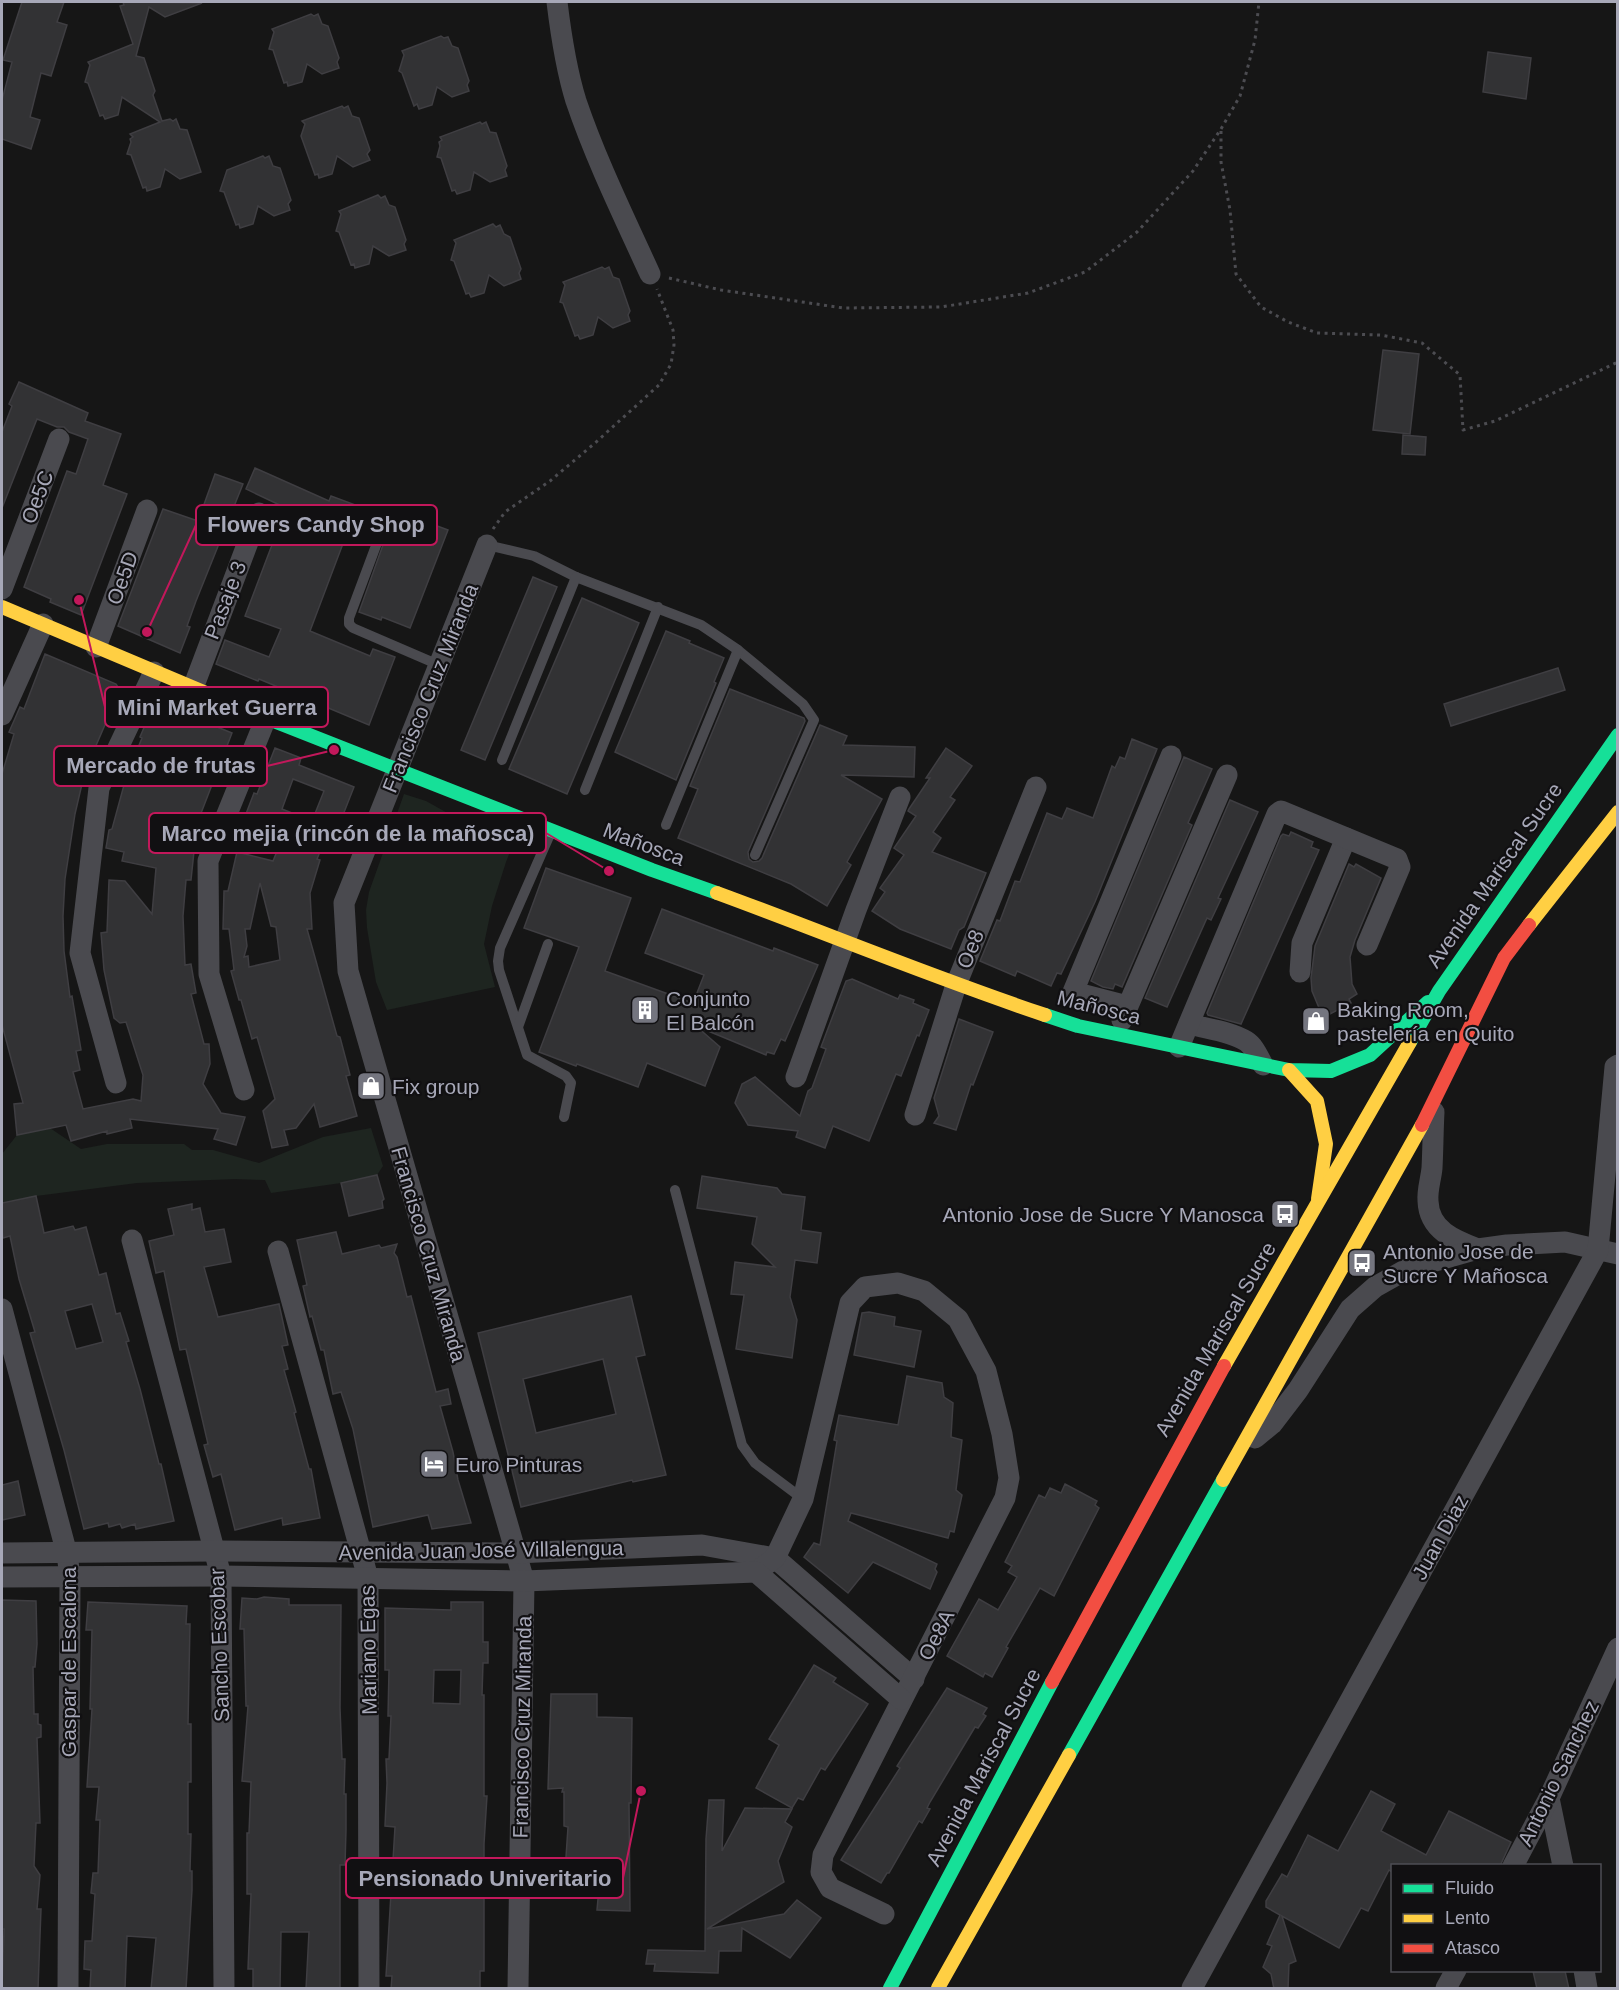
<svg xmlns="http://www.w3.org/2000/svg" width="1619" height="1990" font-family="Arial,sans-serif">
<rect width="100%" height="100%" fill="#161616"/>
<g fill="#1e2520">
<polygon points="404,794 426,801 451,815 513,844 506,862 492,906 484,944 495,987 387,1010 376,982 367,928 366,910 369,892"/>
<polygon points="50,1128 81,1149 107,1144 184,1144 192,1150 213,1150 259,1163 323,1137 371,1128 383,1166 377,1175 341,1183 271,1193 265,1180 235,1179 137,1183 36,1196 2,1203 2,1154 17,1135"/>
</g>
<g fill="#323234" stroke="#3f3e42" stroke-width="1.5" fill-rule="evenodd">
<polygon points="22,2 64,2 57,22 67,25 51,76 41,73 30,117 40,120 31,149 2,139 2,100 12,62 3,60"/>
<polygon points="123,2 202,3 165,17 149,7 136,56 144,58 155,91 153,95 162,121 170,119 173,121 176,119 180,129 187,130 201,172 180,179 165,169 160,187 147,191 146,187 143,188 131,155 127,154 131,142 130,139 133,137 130,134 160,122 122,97 118,115 105,119 103,115 100,116 88,83 85,82 90,65 88,62 133,44 120,6 124,5"/>
<polygon points="311,14 314,16 318,14 322,24 328,26 339,58 337,62 339,68 322,74 307,64 302,82 288,86 287,82 284,83 273,50 269,49 274,32 272,29"/>
<polygon points="441,36 444,38 448,37 452,46 458,48 469,81 467,85 469,91 452,97 437,87 432,105 419,109 417,104 414,106 402,73 399,71 404,55 402,51"/>
<polygon points="1488,52 1531,58 1526,99 1483,92"/>
<polygon points="342,106 344,108 348,106 352,116 359,118 370,150 367,154 370,160 353,167 337,156 332,174 319,178 318,174 315,175 301,136 305,124 302,121"/>
<polygon points="480,122 482,124 486,122 490,132 496,133 507,166 505,170 507,176 490,182 474,172 470,190 457,194 455,190 452,191 441,158 437,157 440,146 439,142 442,140 440,137"/>
<polygon points="263,156 265,158 269,156 273,166 280,168 291,200 288,204 290,210 274,216 258,206 253,224 240,228 239,224 236,225 224,192 220,191 227,170"/>
<polygon points="378,195 381,198 385,196 389,205 395,207 406,240 404,244 406,250 389,256 373,246 369,264 355,268 354,264 351,265 339,232 336,231 341,214 339,211"/>
<polygon points="493,224 496,227 500,225 504,234 510,237 521,269 519,273 521,279 504,286 489,275 484,293 471,297 469,293 466,294 454,261 451,260 456,243 454,240"/>
<polygon points="602,267 605,269 609,267 613,277 619,279 630,311 628,315 630,321 613,328 598,317 593,335 580,339 578,335 575,336 563,303 560,302 565,285 563,282"/>
<polygon points="1383,350 1419,354 1410,434 1373,430"/>
<polygon points="19,382 88,413 85,421 121,434 103,485 127,494 81,615 50,602 51,599 24,587 67,471 76,474 88,439 69,432 64,427 57,427 37,419 2,508 2,432 12,406 9,404"/>
<polygon points="1403,435 1426,437 1425,455 1402,454"/>
<polygon points="255,468 329,501 331,496 417,528 421,520 448,530 410,628 382,617 381,620 359,612 384,542 380,536 350,525 310,631 370,656 373,649 395,657 369,725 259,679 258,681 216,664 225,640 269,657 281,629 245,616 286,508 246,489"/>
<polygon points="215,474 243,484 196,601 187,626 190,627 180,653 118,626 163,509 198,521"/>
<polygon points="533,577 557,587 485,760 461,750"/>
<polygon points="582,598 639,623 567,794 509,769"/>
<polygon points="666,631 690,641 689,643 724,658 714,682 716,683 676,780 615,752"/>
<polygon points="45,654 116,684 120,690 85,771 75,814 65,879 63,916 64,951 70,997 72,996 81,1050 76,1051 80,1070 73,1072 83,1109 133,1099 141,1101 143,1075 126,1022 120,1023 114,1018 104,970 101,933 107,932 109,880 125,881 152,914 156,868 122,861 124,852 106,848 109,830 112,829 127,774 142,738 140,737 155,702 232,733 198,821 205,823 199,843 195,842 191,880 186,880 183,916 185,965 191,964 196,993 191,994 204,1044 209,1044 210,1064 203,1084 221,1113 245,1117 236,1145 214,1139 218,1129 130,1119 132,1128 107,1134 107,1131 71,1141 66,1125 17,1135 14,1104 23,1103 2,1025 2,774 14,734 9,732 20,707 24,709"/>
<polygon points="1558,668 1565,690 1451,726 1444,704"/>
<polygon points="730,689 804,718 805,721 748,852 749,859 753,862 759,861 762,858 820,725 847,736 843,745 915,747 914,777 841,775 882,799 847,862 851,865 827,906 791,884 678,838 698,789 690,786"/>
<polygon points="1132,739 1157,749 1095,902 1061,974 1057,973 1051,986 1017,971 1015,976 980,961 997,920 1000,921 1015,881 1020,882 1047,813 1062,819 1067,808 1093,818 1112,766 1115,768 1120,757 1125,759"/>
<path d="M275,748L301,758L299,765L354,787L339,825L332,823L317,859L320,860L310,893L312,929H307L337,1036L340,1037L350,1075L346,1076L357,1116L320,1127L314,1104L296,1128L284,1130L288,1145L272,1148L263,1111L275,1099L257,1037L252,1039L241,1000H239L231,971L234,970L229,929H223L224,891H228L237,852L273,861L284,834L244,819L254,793L257,794ZM293,779L324,791L312,821L282,809ZM260,883L271,926L276,927L280,960L249,967L248,956L244,957L247,946L245,929H250Z"/>
<polygon points="946,748 972,766 950,797 955,800 933,832 941,838 932,852 986,873 964,927 959,930 951,949 900,929 872,911 885,892 880,888 904,855 894,848 916,816 908,811 909,809 930,778 926,778"/>
<polygon points="1184,757 1212,769 1188,823 1192,825 1122,987 1115,984 1113,989 1103,987 1091,981"/>
<polygon points="1230,800 1258,812 1218,898 1221,899 1211,920 1207,918 1167,1007 1145,998"/>
<polygon points="1291,832 1313,842 1311,847 1319,850 1241,1024 1208,1015 1207,1013 1281,836 1283,834 1289,836"/>
<polygon points="1349,864 1354,867 1356,864 1381,878 1355,940 1350,957 1352,984 1357,994 1349,999 1351,1003 1330,1014 1328,1010 1322,1015 1312,991 1311,978 1315,946"/>
<polygon points="546,868 631,898 605,971 693,1003 704,975 645,953 662,909 773,951 774,948 818,965 785,1041 781,1039 774,1054 767,1052 766,1055 696,1026 720,1047 705,1086 647,1063 638,1087 577,1064 576,1066 539,1052 579,947 524,928"/>
<polygon points="852,979 898,999 900,995 914,1000 913,1003 929,1010 919,1036 917,1035 901,1076 896,1074 869,1141 833,1126 825,1148 796,1137 798,1131 748,1125 735,1103 742,1084 755,1077 800,1116 808,1091 812,1088 826,1049 821,1047 846,981"/>
<polygon points="959,1019 993,1032 973,1085 971,1084 956,1130 934,1123 939,1116 934,1098"/>
<polygon points="377,1175 384,1199 382,1201 383,1208 349,1216 341,1183"/>
<polygon points="702,1176 777,1188 782,1194 805,1197 801,1230 821,1233 817,1263 795,1260 790,1297 797,1320 792,1358 736,1349 744,1295 731,1294 735,1262 775,1267 752,1244 757,1217 697,1208"/>
<path d="M36,1196L44,1233L73,1226L75,1230L86,1227L99,1275L106,1273L116,1314L120,1313L129,1341L126,1342L140,1389L159,1464H161L174,1521L136,1529L135,1524L122,1528L120,1524L109,1527L108,1523L84,1529L64,1450L30,1333L35,1332L19,1279L10,1236L3,1238L2,1230V1203ZM92,1304L103,1342L76,1349L65,1311Z"/>
<polygon points="192,1204 192,1210 200,1208 205,1232 224,1229 231,1262 204,1267 218,1317 279,1304 288,1345 282,1346 288,1369 284,1370 296,1412 294,1413 309,1469 311,1469 320,1518 283,1525 282,1518 235,1530 221,1474 213,1477 204,1445 208,1444 186,1349 180,1350 164,1271 156,1273 149,1241 174,1235 168,1209"/>
<polygon points="336,1232 342,1254 379,1245 381,1248 397,1244 394,1253 397,1257 407,1297 411,1296 436,1392 448,1389 451,1404 440,1406 453,1452 458,1480 471,1523 432,1529 428,1515 373,1527 353,1429 341,1392 333,1394 324,1350 321,1350 312,1316 310,1317 303,1286 307,1285 297,1240"/>
<path d="M631,1296L645,1355L636,1357L666,1475L633,1482L632,1480L521,1507L478,1333ZM603,1359L616,1414L536,1433L523,1379Z"/>
<polygon points="869,1312 895,1317 894,1326 921,1331 914,1367 854,1355 862,1313"/>
<polygon points="907,1376 942,1383 944,1397 953,1403 951,1437 962,1440 956,1490 962,1495 954,1532 950,1531 948,1538 851,1513 848,1521 937,1564 935,1569 937,1572 930,1589 873,1562 848,1593 804,1557 814,1543 820,1545 837,1441 834,1440 839,1415 898,1425"/>
<polygon points="18,1481 25,1515 2,1520 2,1485"/>
<polygon points="1065,1484 1097,1501 1095,1505 1099,1508 1054,1596 1040,1588 1006,1647 1008,1648 992,1677 985,1673 983,1677 947,1656 979,1599 998,1610 1017,1577 1008,1572 1012,1566 1005,1562 1039,1495 1045,1498 1050,1488 1061,1493"/>
<polygon points="264,1597 289,1599 289,1605 341,1605 340,1708 342,1759 345,1759 344,1794 346,1794 346,1830 345,1865 340,1865 340,1989 306,1989 309,1932 281,1932 280,1989 253,1989 253,1969 248,1969 251,1894 247,1894 247,1833 249,1833 251,1782 242,1781 248,1706 246,1706 244,1629 240,1629 242,1598 257,1599"/>
<polygon points="2,1600 36,1601 37,1644 35,1667 33,1667 34,1714 38,1714 38,1724 41,1725 41,1737 37,1738 40,1823 36,1823 34,1866 40,1875 37,1909 41,1909 38,1989 2,1989 4,1929 2,1929"/>
<polygon points="88,1602 187,1606 186,1624 190,1624 188,1724 191,1724 191,1782 188,1782 188,1834 191,1834 190,1871 192,1871 192,1890 186,1989 151,1989 156,1938 127,1936 125,1989 90,1989 91,1970 84,1969 85,1941 92,1941 95,1894 91,1893 93,1873 98,1873 100,1820 96,1820 99,1787 87,1787 92,1709 90,1709 92,1630 86,1630"/>
<path d="M451,1602H483V1642H488V1663H483L482,1695H484V1796H487L484,1844V1971H480V1989H391L392,1976H386L395,1827L385,1826L387,1783L386,1759H389L391,1716H388L389,1670H385V1608L451,1610ZM434,1670H461L460,1704L433,1703Z"/>
<polygon points="814,1665 836,1678 833,1682 868,1704 825,1770 821,1768 803,1800 798,1798 792,1808 756,1788 779,1745 769,1739"/>
<polygon points="947,1688 987,1708 983,1714 986,1716 978,1728 975,1727 930,1802 927,1808 930,1809 922,1823 919,1821 889,1873 887,1873 881,1883 841,1860 900,1768 897,1766"/>
<polygon points="551,1694 597,1694 597,1717 632,1718 631,1803 629,1803 630,1911 597,1910 599,1888 564,1887 568,1827 564,1826 564,1792 562,1792 563,1788 548,1789"/>
<polygon points="1371,1791 1395,1804 1381,1831 1426,1855 1449,1811 1511,1842 1500,1866 1392,1866 1392,1872 1389,1870 1368,1911 1361,1908 1339,1948 1282,1916 1296,1961 1289,1964 1288,1989 1274,1989 1271,1974 1263,1967 1272,1946 1267,1944 1280,1915 1266,1907 1266,1901 1282,1874 1287,1877 1308,1835 1338,1851"/>
<polygon points="709,1800 724,1800 722,1851 745,1808 792,1809 785,1822 792,1827 778,1861 784,1882 707,1929 784,1914 797,1900 821,1918 790,1958 742,1928 741,1951 719,1951 718,1973 654,1971 655,1964 646,1964 648,1950 705,1951 706,1839"/>
<polygon points="1533,1971 1565,1971 1569,1989 1537,1989"/>
</g>
<g fill="none" stroke-linecap="round" stroke-linejoin="round">
<g stroke="#4c4c51" stroke-width="3" stroke-dasharray="3 4.5" stroke-linecap="butt">
<polyline points="1221,131 1221,162 1230,210 1236,274 1261,307 1288,322 1317,333 1381,335 1422,343 1460,375 1463,430 1495,421 1618,362"/>
<polyline points="669,278 721,290 843,308 941,307 1028,293 1085,272 1137,232 1193,171 1221,129 1240,96 1255,40 1259,2"/>
<polyline points="493,529 505,512 550,481 595,443 659,385 671,364 674,345 673,330 657,289"/>
</g>
<g stroke="#4a4a4f" stroke-width="10">
<polyline points="377,543 349,618 349,624 353,628 439,665"/>
<polyline points="487,545 534,556 576,577 701,625 738,650 803,704 814,720 755,855"/>
<polyline points="502,760 576,577"/>
<polyline points="585,790 658,607"/>
<polyline points="666,825 738,650"/>
<polyline points="551,832 500,948 498,961 499,970 527,1055 566,1076 571,1083 564,1117"/>
<polyline points="518,1027 548,944"/>
<polyline points="675,1190 742,1445 755,1463 803,1499"/>
</g>
<g stroke="#4a4a4f" stroke-width="21">
<path d="M557,2C561,35 566,69 576,101C596,160 624,217 650,274"/>
<polyline points="487,545 344,903 348,971 524,1581 518,1988"/>
<polyline points="2,589 59,439"/>
<polyline points="96,647 147,510"/>
<polyline points="193,688 259,513"/>
<polyline points="2,715 43,624"/>
<polyline points="1300,972 1302,943 1346,838"/>
<polyline points="1127,1006 1073,992 1171,756"/>
<polyline points="1122,1020 1227,775"/>
<path d="M1189,1024C1207,1029 1230,1031 1246,1041C1254,1046 1258,1056 1263,1065"/>
<polyline points="1179,1047 1277,814 1281,811 1397,859 1400,867 1367,945"/>
<polyline points="796,1077 856,910 900,797"/>
<polyline points="116,1083 80,953 99,788 154,672"/>
<polyline points="244,1090 209,974 208,861 266,718"/>
<path d="M1434,1112C1433,1130 1433,1149 1432,1168C1431,1179 1427,1190 1428,1201C1429,1230 1454,1240 1478,1249"/>
<polyline points="915,1115 956,985 1036,787"/>
<polyline points="132,1240 221,1576 224,1988"/>
<polyline points="278,1251 368,1578 369,1988"/>
<polyline points="2,1309 67,1554 70,1577 68,1988"/>
<polyline points="1255,1438 1272,1424 1298,1390 1350,1309 1375,1287 1407,1269 1478,1249 1507,1245 1565,1242 1618,1254"/>
<polyline points="2,1553 215,1551 515,1553 702,1545 775,1558 914,1679"/>
<polyline points="756,1572 775,1558 803,1499 850,1303 865,1287 898,1283 924,1291 958,1319 986,1371 1002,1434 1009,1478 1005,1498 823,1855 821,1872 830,1888 884,1914"/>
<polyline points="2,1577 221,1576 524,1581 756,1572 901,1699"/>
<polyline points="1549,1798 1563,1866"/>
<polyline points="1513,1866 1549,1798 1618,1648"/>
<polyline points="1584,1970 1587,1988"/>
<polyline points="1192,1988 1598,1250 1615,1067 1618,1065"/>
<polyline points="1446,1988 1456,1970"/>
</g>
<g stroke="#16e098" stroke-width="14">
<polyline points="256,714 652,870 717,893"/>
<polyline points="1045,1015 1078,1026 1289,1070 1331,1071 1370,1055 1428,1002"/>
<polyline points="1410,1042 1439,991 1618,735"/>
<polyline points="1069,1755 1223,1480"/>
<polyline points="890,1988 1052,1682"/>
</g>
<g stroke="#ffcf43" stroke-width="14">
<polyline points="2,607 256,714"/>
<path d="M717,893C826,933 934,978 1045,1015"/>
<polyline points="1529,925 1618,812"/>
<polyline points="1289,1070 1317,1101 1326,1144 1318,1199"/>
<polyline points="1224,1366 1410,1042"/>
<polyline points="1223,1480 1422,1125"/>
<polyline points="938,1988 1069,1755"/>
</g>
<g stroke="#f24e42" stroke-width="14">
<polyline points="1422,1125 1504,958 1529,925"/>
<polyline points="1052,1682 1224,1366"/>
</g>
</g>
<defs>
<g id="building-square" transform="scale(1.5)"><rect x="-9" y="-9" width="18" height="18" rx="4" fill="#74757f" stroke="#111012"/><path d="M-4-6H4V6H1V3H-1V6H-4ZM-2.5-4.3h1.7v1.8h-1.7ZM.8-4.3h1.7v1.8H.8ZM-2.5-1h1.7V.8h-1.7ZM.8-1h1.7V.8H.8Z" fill="#fff"/></g>
<g id="shop-square" transform="scale(1.5)"><rect x="-9" y="-9" width="18" height="18" rx="4" fill="#74757f" stroke="#111012"/><path d="M-5-2.5h2.3a2.7 3.5 0 0 1 5.4 0H5L5.5 6h-11ZM-1.5-2.5h3a1.5 2.3 0 0 0-3 0Z" fill="#fff"/></g>
<g id="bus-square" transform="scale(1.5)"><rect x="-9" y="-9" width="18" height="18" rx="4" fill="#74757f" stroke="#111012"/><path d="M-5-6H5V4H4V6H2V4H-2V6H-4V4H-5ZM-3.5-4V0h7V-4ZM-3.5 1.2v1.5H-2V1.2ZM2 1.2v1.5H3.5V1.2Z" fill="#fff"/></g>
<g id="hotel-square" transform="scale(1.5)"><rect x="-9" y="-9" width="18" height="18" rx="4" fill="#74757f" stroke="#111012"/><path d="M-6-4.5h1.5V1H6V5H4.5V3h-9V5H-6ZM-4 0a1.8 1.8 0 1 1 3.6 0ZM.5 0V-2.5h3Q6-2.5 6 0Z" fill="#fff"/></g>
</defs>
<g fill-rule="evenodd">
<use href="#building-square" x="645" y="1010"/>
<use href="#shop-square" x="1316" y="1021"/>
<use href="#shop-square" x="371" y="1086"/>
<use href="#bus-square" x="1285" y="1214"/>
<use href="#bus-square" x="1362" y="1263"/>
<use href="#hotel-square" x="434" y="1464"/>
</g>
<g text-anchor="middle" dominant-baseline="central" stroke-width="4.5" stroke-linejoin="round" paint-order="stroke">
<g font-size="21" fill="#a7a8b8" stroke="#111012">
<text transform="translate(37 497) rotate(-69)">Oe5C</text>
<text transform="translate(122 578) rotate(-70)">Oe5D</text>
<text transform="translate(225 600) rotate(-69)">Pasaje 3</text>
<text transform="translate(430 688) rotate(-68)">Francisco Cruz Miranda</text>
<text transform="translate(644 844) rotate(21)">Mañosca</text>
<text transform="translate(1494 875) rotate(-55)">Avenida Mariscal Sucre</text>
<text transform="translate(970 949) rotate(-68)">Oe8</text>
<text transform="translate(1099 1007) rotate(14)">Mañosca</text>
<text transform="translate(429 1254) rotate(74)">Francisco Cruz Miranda</text>
<text transform="translate(1215 1339) rotate(-60)">Avenida Mariscal Sucre</text>
<text transform="translate(1440 1537) rotate(-61)">Juan Diaz</text>
<text transform="translate(481 1550) rotate(-1)">Avenida Juan José Villalengua</text>
<text transform="translate(936 1635) rotate(-63)">Oe8A</text>
<text transform="translate(219 1645) rotate(-92)">Sancho Escobar</text>
<text transform="translate(368 1650) rotate(-91)">Mariano Egas</text>
<text transform="translate(68 1662) rotate(-90)">Gaspar de Escalona</text>
<text transform="translate(522 1727) rotate(-89)">Francisco Cruz Miranda</text>
<text transform="translate(983 1767) rotate(-62)">Avenida Mariscal Sucre</text>
<text transform="translate(1558 1773) rotate(-64)">Antonio Sanchez</text>
</g>
<g font-size="21" fill="#a7a8b8" stroke="#111012" text-anchor="start">
<text x="666" y="998">Conjunto<tspan x="666" dy="24">El Balcón</tspan></text>
<text x="1337" y="1009">Baking Room,<tspan x="1337" dy="24">pastelería en Quito</tspan></text>
<text x="392" y="1086">Fix group</text>
<text x="1264" y="1214" text-anchor="end">Antonio Jose de Sucre Y Manosca</text>
<text x="1383" y="1251">Antonio Jose de<tspan x="1383" dy="24">Sucre Y Mañosca</tspan></text>
<text x="455" y="1464">Euro Pinturas</text>
</g>
</g>
<path fill="none" stroke="#c2185b" stroke-width="2" d="M147 632L196 525M79 600L105 707M334 750L267 766M609 871L546 833M641 1791L623 1878"/>
<g fill="#c2185b" stroke="#111012" stroke-width="2">
<circle cx="147" cy="632" r="6"/>
<circle cx="79" cy="600" r="6"/>
<circle cx="334" cy="750" r="6"/>
<circle cx="609" cy="871" r="6"/>
<circle cx="641" cy="1791" r="6"/>
</g>
<g fill="#111012" stroke="#c2185b" stroke-width="2">
<rect x="196" y="505" width="241" height="40" rx="6"/>
<rect x="105" y="687" width="223" height="40" rx="6"/>
<rect x="54" y="746" width="213" height="40" rx="6"/>
<rect x="149" y="813" width="397" height="40" rx="6"/>
<rect x="346" y="1858" width="277" height="40" rx="6"/>
</g>
<g font-size="22" text-anchor="middle" font-weight="bold" fill="#a7a8b8">
<text x="316" y="532">Flowers Candy Shop</text>
<text x="217" y="715">Mini Market Guerra</text>
<text x="161" y="773">Mercado de frutas</text>
<text x="348" y="841">Marco mejia (rincón de la mañosca)</text>
<text x="485" y="1886">Pensionado Univeritario</text>
</g>
<rect width="1619" height="1990" fill="none" stroke="#a7a8b8" stroke-width="6"/>
<rect x="1391" y="1864" width="210" height="108" fill="#111012" stroke="#4d4d54" stroke-width="1.5"/>
<rect x="1403" y="1884" width="30" height="9" fill="#16e098" stroke="#4d4d54" stroke-width="1.5"/>
<text x="1445" y="1894" font-size="18" fill="#a7a8b8">Fluido</text>
<rect x="1403" y="1914" width="30" height="9" fill="#ffcf43" stroke="#4d4d54" stroke-width="1.5"/>
<text x="1445" y="1924" font-size="18" fill="#a7a8b8">Lento</text>
<rect x="1403" y="1944" width="30" height="9" fill="#f24e42" stroke="#4d4d54" stroke-width="1.5"/>
<text x="1445" y="1954" font-size="18" fill="#a7a8b8">Atasco</text>
</svg>
